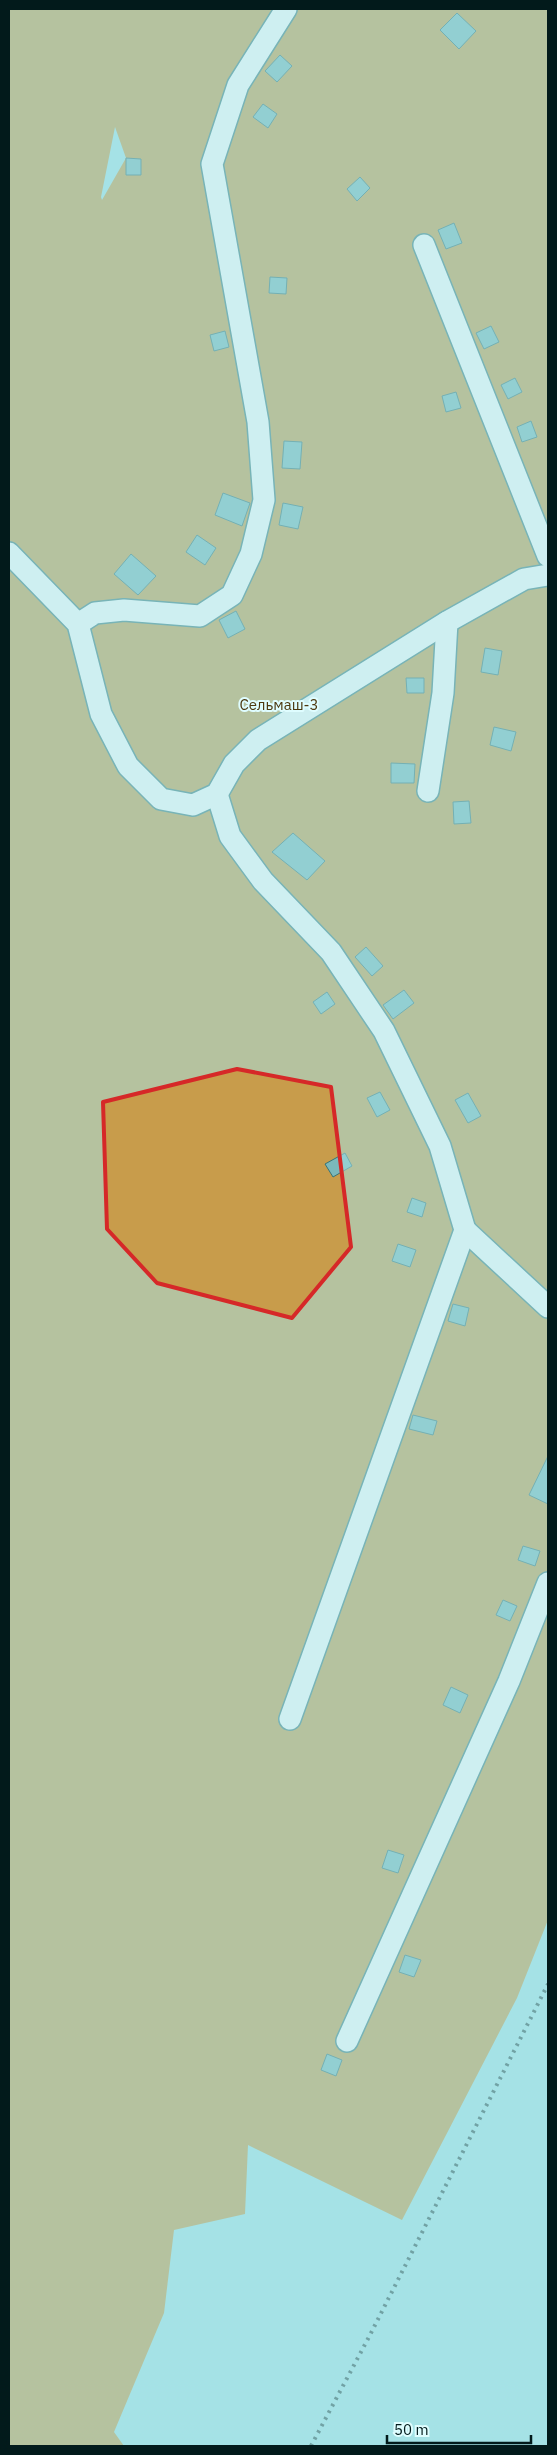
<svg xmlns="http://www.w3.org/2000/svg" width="557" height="2455" font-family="'IBM Plex Sans',sans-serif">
<rect width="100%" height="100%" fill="#a5e2e6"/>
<path fill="#c89c4b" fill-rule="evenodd" d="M9,9H548V1920L517,1998L402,2220L248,2145L245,2214L174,2230L164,2313L114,2432L124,2446H9ZM115,127L126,158L102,200L101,197Z"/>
<g fill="#7bb8bb" stroke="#387477">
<polygon points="457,13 476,31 459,49 440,30"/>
<polygon points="280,55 292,66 277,82 265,71"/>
<polygon points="263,104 277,114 268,128 253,117"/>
<polygon points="126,158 141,159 141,175 126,175"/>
<polygon points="360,177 370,188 357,201 347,189"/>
<polygon points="454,223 462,243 446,249 438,230"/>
<polygon points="270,277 287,278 286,294 269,293"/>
<polygon points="491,326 499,342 484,349 476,333"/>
<polygon points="225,331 229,347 214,351 210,335"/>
<polygon points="515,378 522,392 508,399 501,385"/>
<polygon points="456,392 461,408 446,412 442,396"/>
<polygon points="531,421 537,437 522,442 517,427"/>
<polygon points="284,441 302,442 300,469 282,468"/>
<polygon points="223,493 250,503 242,526 215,515"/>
<polygon points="283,503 303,507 298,529 279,525"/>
<polygon points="197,535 216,548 205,565 186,552"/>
<polygon points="131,554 156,576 138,595 114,574"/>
<polygon points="236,611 245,629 228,638 219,620"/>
<polygon points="485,648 502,651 498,675 481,672"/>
<polygon points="406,678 424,678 424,693 407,693"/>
<polygon points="494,727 516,732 511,751 490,745"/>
<polygon points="391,763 415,764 414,783 391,783"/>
<polygon points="469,801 471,823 454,824 453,802"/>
<polygon points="293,833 325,861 307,880 272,852"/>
<polygon points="366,947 383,966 372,976 355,957"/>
<polygon points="404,990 414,1003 393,1019 383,1005"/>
<polygon points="327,992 335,1004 321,1014 313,1002"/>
<polygon points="380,1092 390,1110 377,1117 367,1098"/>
<polygon points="468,1093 481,1116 468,1123 455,1100"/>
<polygon points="345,1153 352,1166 333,1177 325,1164"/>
<polygon points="412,1198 426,1203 422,1217 407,1212"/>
<polygon points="398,1244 416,1250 410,1267 392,1261"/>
<polygon points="453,1304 469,1308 465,1326 448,1321"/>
<polygon points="413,1415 437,1421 433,1435 409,1429"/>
<polygon points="548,1456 548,1504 529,1495"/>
<polygon points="523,1546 540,1551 535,1566 518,1560"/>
<polygon points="503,1600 517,1606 510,1621 496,1615"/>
<polygon points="451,1687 468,1695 460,1713 443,1705"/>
<polygon points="388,1850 404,1855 398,1873 382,1868"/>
<polygon points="405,1955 421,1960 414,1977 399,1972"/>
<polygon points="327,2054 342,2060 336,2076 321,2070"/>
</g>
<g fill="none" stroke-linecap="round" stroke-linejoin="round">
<g stroke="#407c7f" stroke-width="24">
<g id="minor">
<polyline points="424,245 548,556"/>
<polyline points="9,553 78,624 101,714 128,766 161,799 193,805 217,794 234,764 258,740 447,622 524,579 548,575"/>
<polyline points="78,624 95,613 124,610 200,616 232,595 251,554 264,500 258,422 212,164 238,85 286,9"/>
<polyline points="428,791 443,693 447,622"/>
<polyline points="217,794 230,836 263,881 331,952 384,1031 440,1146 465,1230 290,1719"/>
<polyline points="465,1230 548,1307"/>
<polyline points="347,2041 509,1681 548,1583"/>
</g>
</g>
<use href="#minor" stroke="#fff" stroke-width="21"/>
<polyline stroke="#315456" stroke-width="4" stroke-dasharray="2.5 5" stroke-linecap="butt" points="311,2446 370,2335 548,1984"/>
</g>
<path d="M0 0H557V2455H0ZM237,1069L331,1087L351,1247L292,1318L157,1283L107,1229L103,1102Z" fill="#a5e2e6" fill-opacity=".55" fill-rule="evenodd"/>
<path fill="none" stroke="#d62828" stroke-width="4" stroke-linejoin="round" d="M237,1069L331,1087L351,1247L292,1318L157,1283L107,1229L103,1102Z"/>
<g text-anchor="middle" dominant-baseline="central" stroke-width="4" stroke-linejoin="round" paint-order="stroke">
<g font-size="15" fill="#4d380f" stroke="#dffdff">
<text x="279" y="704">Сельмаш-3</text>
</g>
</g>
<rect width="557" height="2455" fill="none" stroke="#021a1b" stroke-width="20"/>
<path d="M387 2435v8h144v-8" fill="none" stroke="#021a1b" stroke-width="2.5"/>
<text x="394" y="2435" font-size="15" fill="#021a1b" stroke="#dffdff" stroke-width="4" paint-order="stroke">50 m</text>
</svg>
